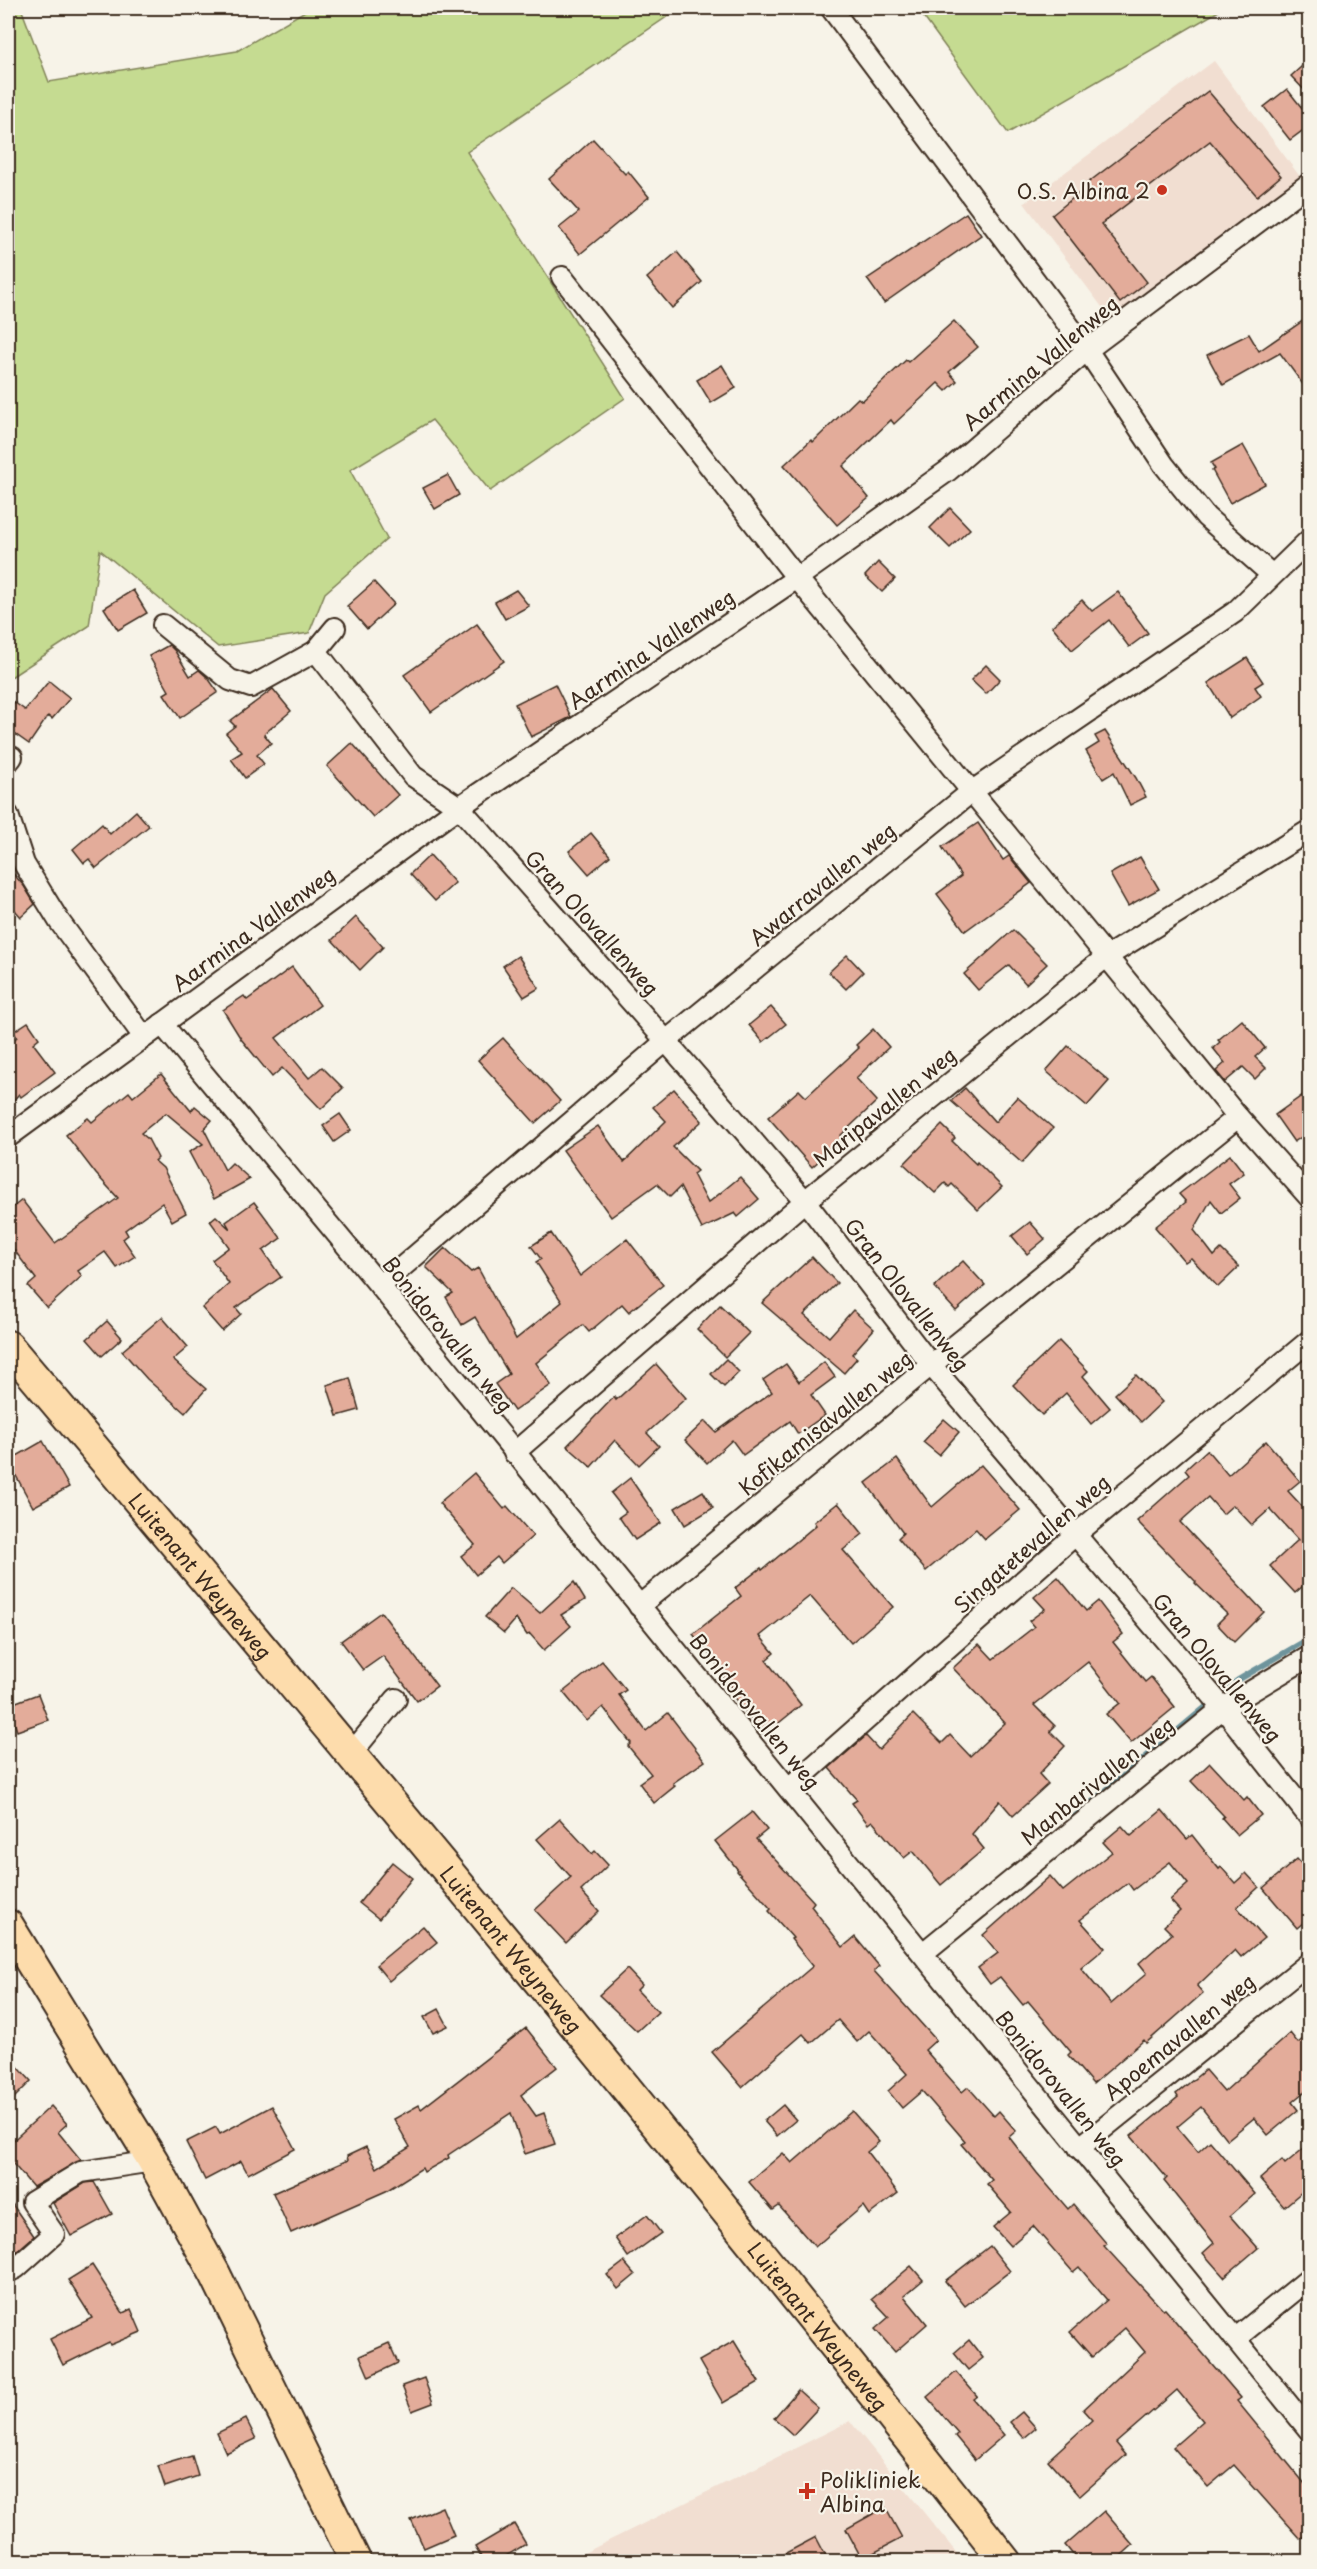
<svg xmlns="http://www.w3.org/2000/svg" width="1317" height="2569" font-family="'Playpen Sans',sans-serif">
<rect width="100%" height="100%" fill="#f7f3e8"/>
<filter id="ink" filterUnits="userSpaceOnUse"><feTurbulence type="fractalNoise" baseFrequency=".0167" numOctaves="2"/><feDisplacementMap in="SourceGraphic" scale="12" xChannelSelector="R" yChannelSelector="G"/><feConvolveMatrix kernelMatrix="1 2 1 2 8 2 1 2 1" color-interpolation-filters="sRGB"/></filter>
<g filter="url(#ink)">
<g fill="#f1ded1">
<polygon points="1214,61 1301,178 1111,319 1024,203"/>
<polygon points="850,2421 963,2561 566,2562"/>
</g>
<g fill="#c5db91" stroke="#808258" stroke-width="1.5">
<polygon points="8,8 21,8 49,82 237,51 310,8 680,8 467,152 625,398 490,491 432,420 350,470 387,539 325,593 309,633 218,647 100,550 89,626 8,679"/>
<polygon points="917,8 1224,8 1008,133"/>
</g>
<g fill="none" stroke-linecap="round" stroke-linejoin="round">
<polyline stroke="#6e949c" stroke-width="6" points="1073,1818 1238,1680 1310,1638"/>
</g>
<g fill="#e3ac9a" stroke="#3b2a1e" stroke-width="1.5" fill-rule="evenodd">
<polygon points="1310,59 1310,96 1291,76"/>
<polygon points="1287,89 1310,118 1310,125 1290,140 1264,107"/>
<polygon points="1208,91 1281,176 1257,196 1210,141 1101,224 1147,282 1120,303 1052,215 1083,190 1081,188"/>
<polygon points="593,139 625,174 628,171 649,197 580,254 559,228 579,212 549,179"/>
<polygon points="966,213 981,235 884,303 867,279"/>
<polygon points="677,252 702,282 672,308 647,278"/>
<polygon points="1310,316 1310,394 1280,353 1223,385 1207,355 1249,334 1259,351"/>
<polygon points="954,321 978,347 949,372 957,381 946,391 938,383 894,424 891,420 843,466 869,498 837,525 784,465 811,440 813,442 858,398 862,401 906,360 908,362"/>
<polygon points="722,365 736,388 711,403 697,380"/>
<polygon points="1243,445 1265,484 1230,503 1212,470 1215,469 1211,463"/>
<polygon points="448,475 459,495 435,509 423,488"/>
<polygon points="950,508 970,529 950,548 930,528"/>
<polygon points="878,562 895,579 882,592 865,576"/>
<polygon points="374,582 394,604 367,629 347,606"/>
<polygon points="133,590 147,613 118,630 104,608"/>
<polygon points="516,590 529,606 505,619 495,602"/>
<polygon points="1118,592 1148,633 1129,647 1109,620 1072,650 1052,626 1082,600 1092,611"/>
<polygon points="477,624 504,661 431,712 404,675"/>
<polygon points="169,645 175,651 190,676 199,670 208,678 218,692 180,718 164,694 169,691 149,656"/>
<polygon points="1247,658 1263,682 1255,687 1261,696 1230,718 1208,683"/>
<polygon points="986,665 1000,679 986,694 971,680"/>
<polygon points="49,681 70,698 52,719 48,716 29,744 8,729 8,698 25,710"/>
<polygon points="555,684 571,717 531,737 515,704"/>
<polygon points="273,689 291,711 264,734 271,743 257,755 264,764 245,778 231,759 242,752 226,733 235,726 230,721"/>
<polygon points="1105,731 1136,778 1146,797 1130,805 1114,772 1103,779 1086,751 1099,743 1095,736"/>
<polygon points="352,743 398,795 373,817 327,766"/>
<polygon points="136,811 149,826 96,868 89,859 84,863 73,849 102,824 110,834"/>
<polygon points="978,823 1003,860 1009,856 1031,883 965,931 937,894 961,876 942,847"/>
<polygon points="591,833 610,856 589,874 569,851"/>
<polygon points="430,855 455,883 435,901 410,874"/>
<polygon points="1140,857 1159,889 1128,906 1110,874"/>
<polygon points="8,868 24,886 35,904 21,917 8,902"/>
<polygon points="356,917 383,947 360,970 332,940"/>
<polygon points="1013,930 1047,964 1026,984 1009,965 978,990 964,974"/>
<polygon points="847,955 863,972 846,989 829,972"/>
<polygon points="518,956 539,988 524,997 503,966"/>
<polygon points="292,967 320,1005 276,1038 309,1078 322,1067 343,1088 321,1109 282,1068 272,1077 241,1039 223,1010 244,996 247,1000"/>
<polygon points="771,1007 786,1024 763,1042 749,1025"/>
<polygon points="1242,1020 1265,1048 1255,1057 1266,1068 1255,1079 1243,1067 1225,1082 1216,1071 1225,1063 1213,1048 1220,1042 1218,1040"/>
<polygon points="28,1022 39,1038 33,1043 55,1072 21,1097 19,1094 8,1106 8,1045 17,1037 13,1032"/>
<polygon points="873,1029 889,1047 856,1078 877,1101 840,1136 843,1139 812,1167 768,1117 799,1090 806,1097 859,1048 856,1045"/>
<polygon points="503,1038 560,1101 535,1123 478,1060"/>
<polygon points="1068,1046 1109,1081 1087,1106 1046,1071"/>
<polygon points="161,1074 191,1111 195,1106 212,1120 204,1129 225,1170 232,1163 250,1179 214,1199 189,1152 203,1144 166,1113 141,1133 148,1139 158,1158 155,1161 163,1168 186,1213 172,1221 162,1203 125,1230 128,1235 123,1239 135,1256 117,1268 105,1252 78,1271 82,1276 47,1308 28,1286 36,1279 8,1242 8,1211 22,1200 55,1243 118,1198 96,1174 66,1135 88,1118 92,1122 129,1092 133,1097"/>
<polygon points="965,1088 995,1122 1017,1097 1053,1128 1022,1163 951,1101"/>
<polygon points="674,1089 702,1121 673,1147 697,1171 693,1174 708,1203 740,1177 759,1199 738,1217 735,1213 702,1229 680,1187 670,1197 657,1184 611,1217 563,1150 598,1126 624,1162 666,1121 653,1107"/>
<polygon points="1310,1090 1310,1131 1294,1142 1275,1115"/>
<polygon points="340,1114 351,1130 334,1142 323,1126"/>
<polygon points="942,1125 955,1138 952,1141 976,1164 977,1162 1002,1187 978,1210 952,1184 949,1187 945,1183 935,1193 904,1164"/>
<polygon points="1230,1155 1244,1173 1229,1184 1240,1198 1221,1213 1211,1200 1194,1230 1214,1256 1221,1249 1239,1267 1218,1287 1191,1258 1185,1262 1155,1227 1186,1202 1179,1194"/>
<polygon points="254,1202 281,1238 263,1251 281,1277 236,1308 241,1314 222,1331 202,1308 229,1284 212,1260 229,1247 210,1221 216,1216 230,1229 226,1222"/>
<polygon points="1030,1222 1045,1239 1027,1254 1012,1236"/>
<polygon points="551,1233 580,1276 627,1239 663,1285 629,1312 622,1304 589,1332 583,1325 536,1363 551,1385 514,1411 495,1384 509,1374 475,1317 462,1325 446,1297 453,1293 426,1267 445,1248 471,1272 478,1268 516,1339 562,1302 536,1262 541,1259 531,1246"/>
<polygon points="812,1257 837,1283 804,1315 829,1337 853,1310 874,1329 852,1354 857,1358 844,1373 762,1303"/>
<polygon points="963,1261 985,1285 956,1311 934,1287"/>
<polygon points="720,1305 749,1333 725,1357 697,1329"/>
<polygon points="162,1317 188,1347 173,1360 206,1389 185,1413 147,1379 122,1351"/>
<polygon points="107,1321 122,1338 102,1356 87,1339"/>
<polygon points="1059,1341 1088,1371 1083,1376 1110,1408 1091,1424 1066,1393 1042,1415 1013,1385"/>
<polygon points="726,1359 739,1372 724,1387 711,1374"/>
<polygon points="824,1362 835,1377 811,1395 825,1415 798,1434 790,1421 743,1455 732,1440 707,1463 685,1440 705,1421 716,1432 772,1392 763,1380 786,1364 799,1382"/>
<polygon points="656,1364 686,1398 647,1433 659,1446 639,1465 615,1440 591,1467 567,1446 614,1397 616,1400"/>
<polygon points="1136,1375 1162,1402 1141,1422 1115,1394"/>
<polygon points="350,1378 359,1410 337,1416 327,1385"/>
<polygon points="944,1419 959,1432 939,1455 923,1442"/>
<polygon points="43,1441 69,1487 33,1507 8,1461"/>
<polygon points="1266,1441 1300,1481 1288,1491 1310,1515 1310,1580 1295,1593 1270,1566 1298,1540 1270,1509 1252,1525 1233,1505 1223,1514 1208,1497 1180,1522 1264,1612 1234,1642 1217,1624 1227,1614 1195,1583 1196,1582 1137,1521 1189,1475 1185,1470 1207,1450 1228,1475"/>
<polygon points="897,1459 932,1507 981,1465 1020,1510 985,1539 976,1529 926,1571 898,1538 903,1533 866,1483"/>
<polygon points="474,1473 504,1509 507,1506 533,1536 502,1563 497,1557 476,1575 461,1556 475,1545 439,1503"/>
<polygon points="630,1478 661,1523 635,1540 619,1517 626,1512 611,1493"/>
<polygon points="703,1491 713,1508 685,1525 675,1508"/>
<polygon points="838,1503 863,1534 843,1550 893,1607 851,1643 810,1596 760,1636 774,1653 766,1660 801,1705 764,1735 732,1695 736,1692 722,1675 724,1673 693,1634 741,1596 735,1588 761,1568 762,1570 816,1525 814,1522"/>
<polygon points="1058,1577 1086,1611 1098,1601 1123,1634 1113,1642 1145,1682 1151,1677 1175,1707 1131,1743 1106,1714 1120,1703 1088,1662 1034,1705 1055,1726 1050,1731 1065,1746 1039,1774 1048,1784 1013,1816 1000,1801 972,1834 984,1849 941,1885 913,1851 904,1858 872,1821 868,1824 852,1803 857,1800 829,1768 866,1736 879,1750 913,1714 942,1743 950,1735 970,1756 1005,1723 953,1668 979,1644 993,1659 1034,1627 1029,1621 1045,1609 1034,1597"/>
<polygon points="574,1582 585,1600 561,1615 571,1626 544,1650 530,1634 527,1635 516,1619 504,1633 485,1617 511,1588 540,1613"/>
<polygon points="381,1612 437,1686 417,1701 383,1656 363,1670 341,1641"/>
<polygon points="602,1661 626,1690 619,1695 646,1731 668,1713 705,1761 673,1783 675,1786 654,1803 639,1783 651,1774 628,1746 631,1743 603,1707 587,1721 563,1692"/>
<polygon points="38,1694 48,1720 17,1731 8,1705"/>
<polygon points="1210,1763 1244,1800 1247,1797 1261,1815 1237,1835 1222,1818 1224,1816 1191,1781"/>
<path d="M1162,1810L1187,1839L1192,1835L1219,1869L1221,1867L1235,1883L1246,1873L1259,1887L1237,1907L1264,1938L1241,1957L1235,1950L1197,1986L1203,1993L1146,2043L1144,2040L1093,2084L1068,2055L1071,2052L1028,2001L1023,2005L1000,1977L990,1984L978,1968L998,1953L983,1935L1050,1876L1063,1891L1112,1852L1103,1842L1122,1826L1131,1836ZM1170,1862L1188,1884L1170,1900L1180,1911L1164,1926L1172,1934L1139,1963L1147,1973L1111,2004L1081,1968L1105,1948L1080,1920L1128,1883L1133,1890Z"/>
<polygon points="752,1812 767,1830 756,1839 814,1902 811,1906 843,1947 855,1937 879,1966 874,1971 936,2040 925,2050 962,2092 968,2087 994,2116 999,2111 1016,2131 1009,2137 1037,2173 1068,2209 1073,2204 1107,2244 1104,2246 1163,2310 1165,2309 1241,2398 1237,2401 1310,2490 1310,2531 1300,2539 1234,2465 1208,2487 1173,2447 1203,2421 1177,2390 1116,2443 1126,2455 1080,2496 1048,2460 1092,2420 1083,2410 1145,2352 1125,2328 1092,2357 1070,2332 1107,2300 1079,2267 1073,2272 1033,2226 1010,2246 993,2227 1011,2212 987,2184 992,2180 961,2144 965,2141 922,2091 902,2108 888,2091 907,2074 869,2031 857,2042 838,2020 811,2043 803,2034 742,2087 712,2052 813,1966 791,1939 793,1938 769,1911 771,1909 737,1871 738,1870 715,1841"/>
<polygon points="560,1819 592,1854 595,1851 608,1865 581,1891 599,1911 566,1943 535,1910 571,1877 537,1839"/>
<polygon points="1297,1859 1310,1873 1310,1917 1297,1928 1263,1888"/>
<polygon points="392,1862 412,1878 379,1919 359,1903"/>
<polygon points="423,1926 437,1942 389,1981 376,1965"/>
<polygon points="627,1969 642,1985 637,1990 658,2012 637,2031 599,1995"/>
<polygon points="439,2009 448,2026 433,2033 424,2017"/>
<polygon points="526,2028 557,2067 521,2095 536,2116 544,2113 555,2144 525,2154 511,2113 448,2155 449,2158 424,2172 422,2168 386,2191 291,2233 273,2193 348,2160 347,2156 366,2147 377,2168 410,2147 394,2119 419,2105 421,2109"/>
<polygon points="1290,2033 1298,2043 1310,2033 1310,2087 1292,2102 1298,2110 1268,2135 1254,2118 1227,2140 1201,2107 1177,2127 1198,2152 1210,2141 1255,2194 1230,2216 1258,2248 1224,2277 1203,2253 1214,2243 1164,2181 1167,2178 1131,2136 1178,2097 1176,2094 1205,2070 1224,2092"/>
<polygon points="8,2056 31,2081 8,2104"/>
<polygon points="783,2105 796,2120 777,2136 764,2121"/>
<polygon points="51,2106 67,2124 58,2132 81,2160 33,2187 8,2158 8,2145"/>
<polygon points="272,2106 295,2149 248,2174 241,2161 205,2180 186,2142 216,2127 220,2134"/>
<polygon points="852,2111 879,2142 867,2152 898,2193 869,2215 863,2206 815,2247 779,2206 773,2210 749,2182 783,2153 792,2163"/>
<polygon points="1310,2143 1310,2185 1284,2207 1260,2179 1282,2160 1285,2164"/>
<polygon points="94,2182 112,2214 71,2236 53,2203 85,2183"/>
<polygon points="8,2198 34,2236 8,2259"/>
<polygon points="647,2215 661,2233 628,2257 615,2238"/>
<polygon points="990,2246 1010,2271 965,2306 945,2281"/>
<polygon points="624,2262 635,2275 618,2289 607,2275"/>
<polygon points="92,2265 123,2313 131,2309 141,2332 110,2345 109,2342 63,2365 50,2339 92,2318 68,2280"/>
<polygon points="911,2266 923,2280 904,2296 927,2324 895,2352 875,2329 889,2317 872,2299"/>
<polygon points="969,2340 983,2358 968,2370 954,2353"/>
<polygon points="734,2341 759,2382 723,2403 699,2361"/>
<polygon points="389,2343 398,2363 369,2377 360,2356"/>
<polygon points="956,2372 977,2396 973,2399 1004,2435 975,2460 955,2436 958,2433 927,2397"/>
<polygon points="424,2378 433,2403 412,2411 402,2386"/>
<polygon points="798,2390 818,2408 793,2435 774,2418"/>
<polygon points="1022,2412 1036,2428 1024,2438 1010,2422"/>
<polygon points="246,2419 256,2439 226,2453 217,2433"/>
<polygon points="192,2456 198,2476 165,2487 158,2466"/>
<polygon points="442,2507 454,2535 424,2548 411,2520"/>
<polygon points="885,2507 902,2538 862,2559 846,2529"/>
<polygon points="1104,2511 1133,2545 1114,2562 1079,2562 1065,2545"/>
<polygon points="514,2524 526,2544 496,2562 484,2562 475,2547"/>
<polygon points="816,2537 829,2562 769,2562"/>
</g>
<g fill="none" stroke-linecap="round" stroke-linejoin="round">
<g stroke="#3b2a1e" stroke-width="24">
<g id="minor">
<polyline points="831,8 1087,350 1164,465 1206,517 1272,575"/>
<polyline points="562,277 797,578 1238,1117 1310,1198"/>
<polyline points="163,625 230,680 251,687 316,651"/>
<polyline points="335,628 316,651 413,776 459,807 666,1041 805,1201 931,1365 1223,1708 1310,1818"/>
<polyline points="8,762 12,757"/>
<polyline points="8,815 24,864 59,921 144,1037"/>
<polyline points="162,1024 380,1286 1310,2431"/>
<polyline points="8,1137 459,807 797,578 949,470 1087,350 1310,183"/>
<polyline points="380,1286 666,1041 971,792 1235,612 1310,539"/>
<polyline points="514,1453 805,1201 1106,957 1310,830"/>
<polyline points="639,1606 931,1365 1238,1117"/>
<polyline points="351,1754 396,1699"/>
<polyline points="789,1788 1075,1535 1310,1340"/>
<polyline points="923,1953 1223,1708 1310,1656"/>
<polyline points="1079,2148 1310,1962"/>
<polyline points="8,2272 16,2268 54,2234 32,2202 81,2172 153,2161"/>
<polyline points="1235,2339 1310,2278"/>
</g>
</g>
<g stroke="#3b2a1e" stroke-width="34">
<g id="primary">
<path id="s1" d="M8,1346C346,1746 682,2149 1006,2562"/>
<polyline points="8,1925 153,2161 215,2274 356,2562"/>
</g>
</g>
<use href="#minor" stroke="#f7f3e8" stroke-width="20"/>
<use href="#primary" stroke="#fddcac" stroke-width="30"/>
</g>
</g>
<g fill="#c8321e" stroke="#f7f3e8" stroke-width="2">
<circle cx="1162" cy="190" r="6"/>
<path d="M804 2482h6v6h6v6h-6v6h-6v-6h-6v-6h6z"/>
</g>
<g text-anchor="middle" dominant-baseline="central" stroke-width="4.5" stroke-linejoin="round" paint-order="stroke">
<g font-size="21" fill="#3b2a1e" stroke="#f7f3e8" text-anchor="end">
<text x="1150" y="190">O.S. Albina 2</text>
<text x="820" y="2479" text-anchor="start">Polikliniek<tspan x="820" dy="24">Albina</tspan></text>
</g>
<g font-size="21" fill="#3b2a1e" stroke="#f7f3e8">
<text transform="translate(1040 362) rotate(-40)">Aarmina Vallenweg</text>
<text transform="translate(651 648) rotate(-34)">Aarmina Vallenweg</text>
<text transform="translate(822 883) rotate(-39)">Awarravallen weg</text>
<text transform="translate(593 922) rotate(48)">Gran Olovallenweg</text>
<text transform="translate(253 928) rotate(-36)">Aarmina Vallenweg</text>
<text transform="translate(884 1106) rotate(-39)">Maripavallen weg</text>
<text transform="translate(908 1294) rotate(52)">Gran Olovallenweg</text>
<text transform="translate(449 1334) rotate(51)">Bonidorovallen weg</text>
<text transform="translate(825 1422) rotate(-39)">Kofikamisavallen weg</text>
<text transform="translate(1031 1543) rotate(-41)">Singatetevallen weg</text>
<text stroke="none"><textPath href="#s1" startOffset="300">Luitenant Weyneweg</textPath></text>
<text transform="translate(1218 1667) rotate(50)">Gran Olovallenweg</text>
<text transform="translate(756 1711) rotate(51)">Bonidorovallen weg</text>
<text transform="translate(1097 1780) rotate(-39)">Manbarivallen weg</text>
<text stroke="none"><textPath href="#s1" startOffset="786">Luitenant Weyneweg</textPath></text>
<text transform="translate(1179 2036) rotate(-39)">Apoemavallen weg</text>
<text transform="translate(1062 2088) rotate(51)">Bonidorovallen weg</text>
<text stroke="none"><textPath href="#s1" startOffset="1272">Luitenant Weyneweg</textPath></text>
</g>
</g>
<rect width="1317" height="2569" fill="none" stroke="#f7f3e8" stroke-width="30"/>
<rect x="15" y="15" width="1287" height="2539" fill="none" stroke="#3b2a1e" stroke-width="2" filter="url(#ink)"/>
</svg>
